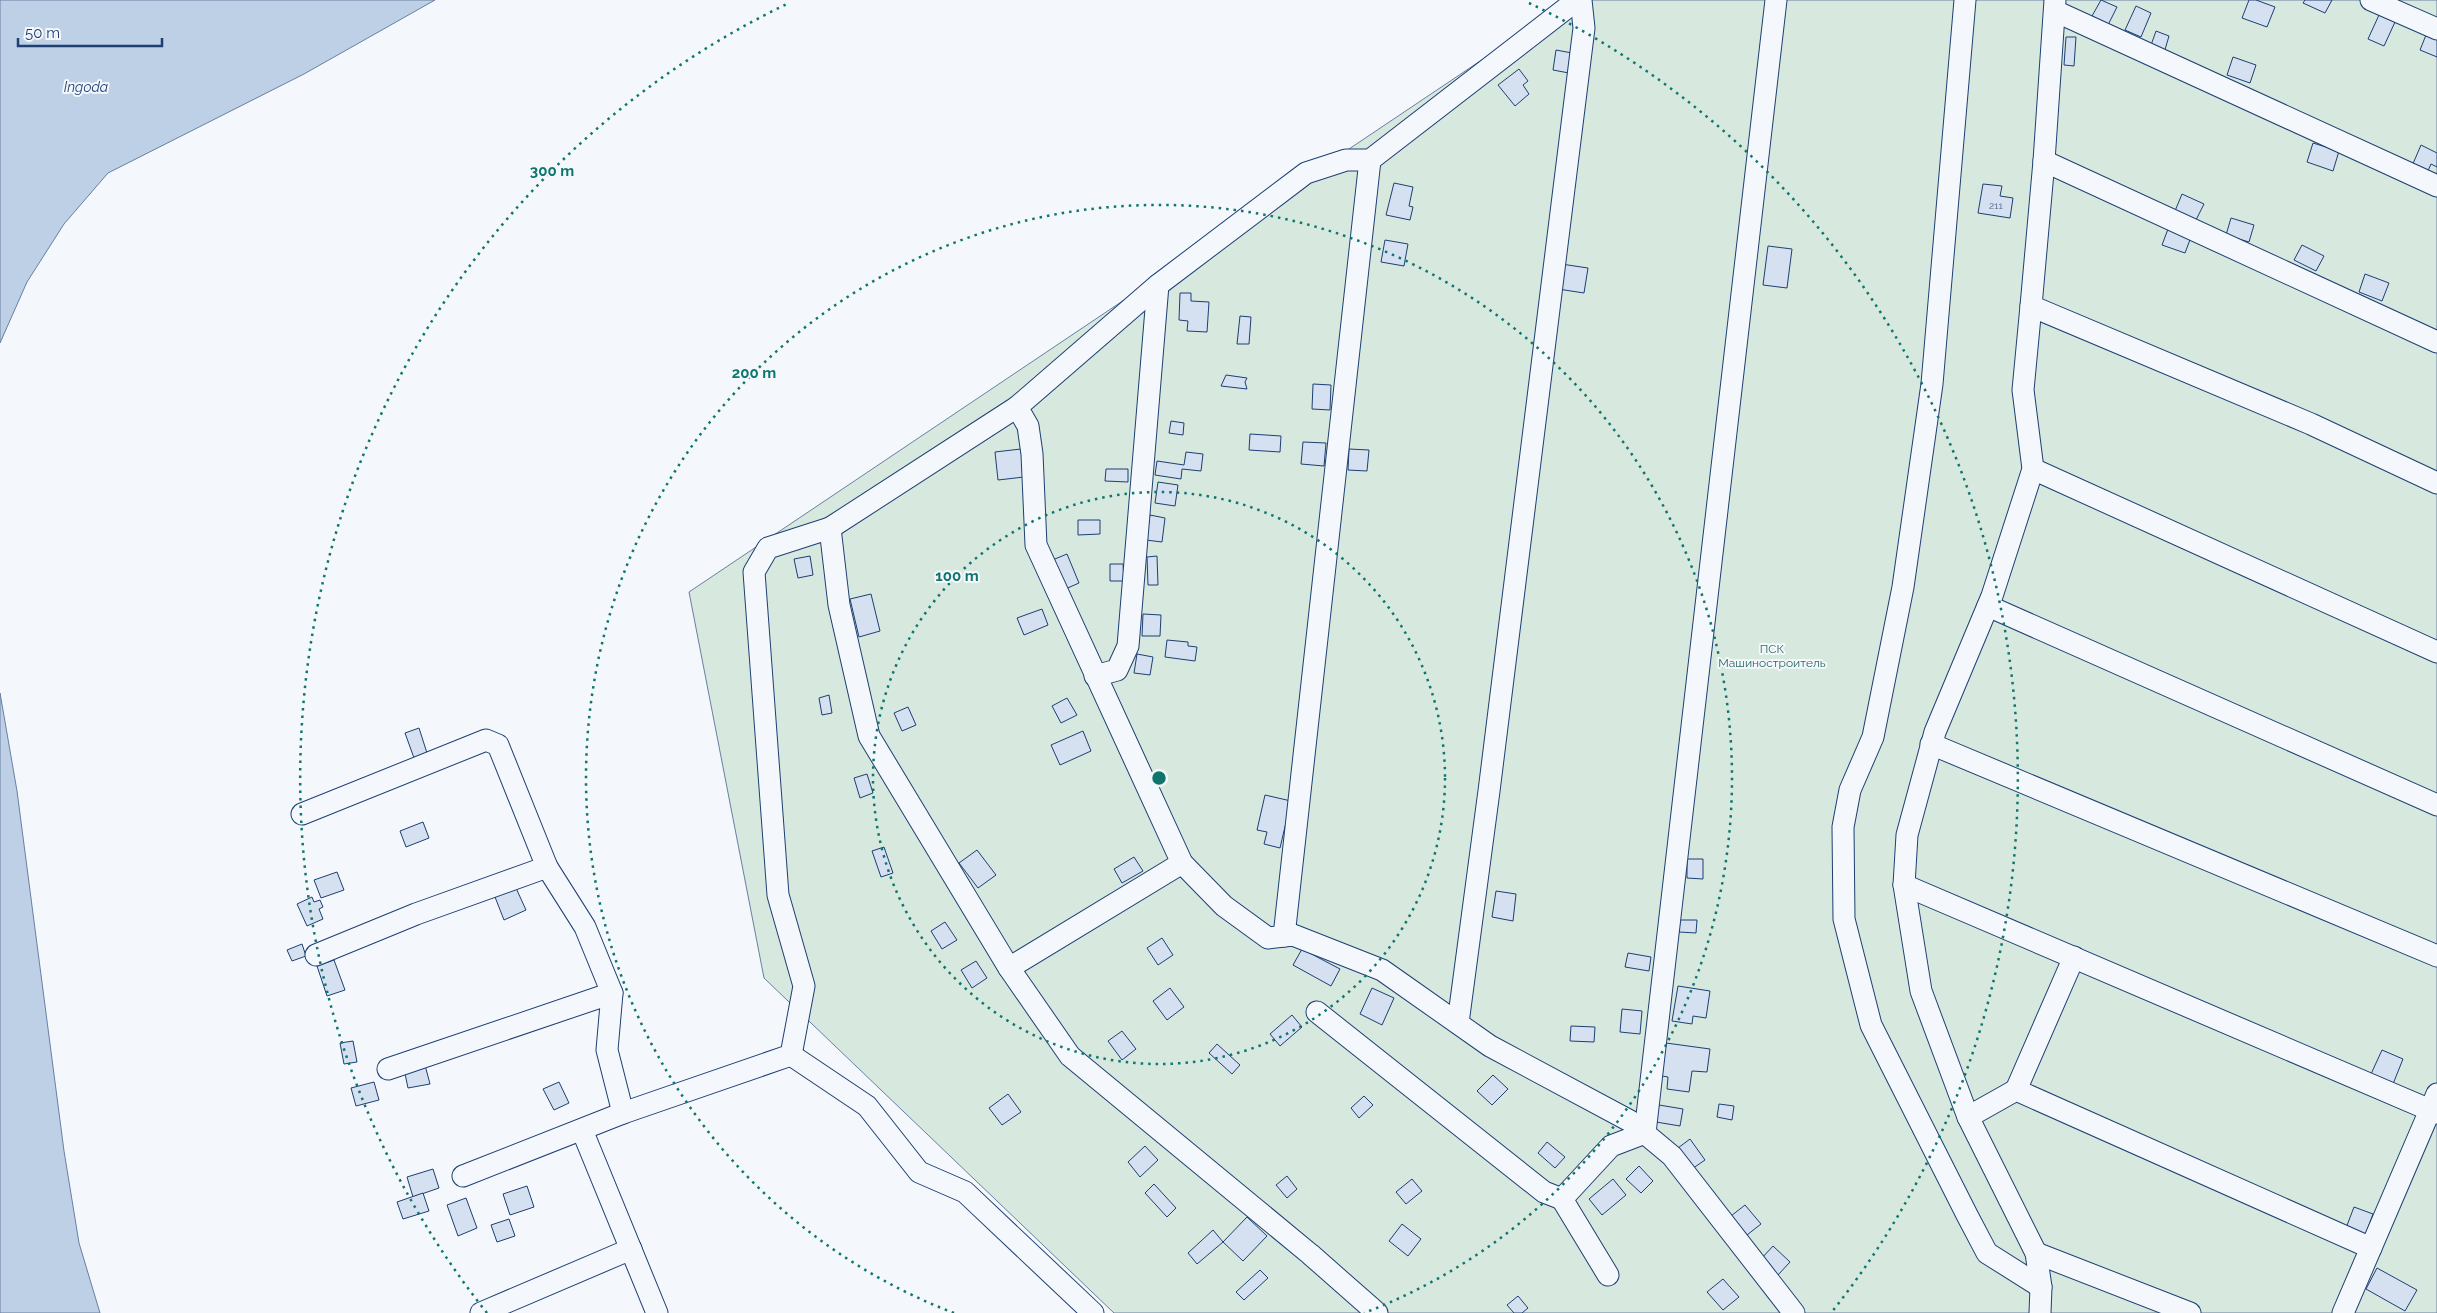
<svg xmlns="http://www.w3.org/2000/svg" width="2437" height="1313" font-family="Raleway,sans-serif">
<rect width="100%" height="100%" fill="#f4f7fb"/>
<polygon fill="#d7e8df" stroke="#687fa3" points="1571,0 2437,0 2437,1313 1114,1313 764,978 689,592"/>
<g fill="#bed0e5" stroke="#687fa3">
<polygon points="0,0 435,0 304,74 108,173 64,224 27,282 0,343"/>
<polygon points="0,693 17,791 64,1151 79,1243 100,1313 0,1313"/>
</g>
<g fill="#d5e0f0" stroke="#1d3f73">
<polygon points="2101,0 2117,7 2108,25 2092,16"/>
<polygon points="2249,0 2256,0 2275,7 2267,27 2242,18"/>
<polygon points="2305,0 2332,0 2325,13 2303,3"/>
<polygon points="2136,6 2151,13 2141,37 2125,30"/>
<polygon points="2379,15 2395,22 2384,46 2368,39"/>
<polygon points="2156,31 2169,36 2164,53 2150,48"/>
<polygon points="2426,35 2437,39 2437,57 2420,50"/>
<polygon points="2066,37 2076,37 2074,66 2064,65"/>
<polygon points="1556,50 1572,53 1569,73 1553,70"/>
<polygon points="2233,57 2256,65 2250,83 2227,75"/>
<polygon points="1519,69 1528,81 1523,85 1529,94 1515,106 1498,85"/>
<polygon points="2313,143 2339,151 2333,171 2307,162"/>
<polygon points="2421,145 2437,153 2437,167 2431,164 2427,173 2412,166"/>
<polygon points="1394,183 1413,187 1409,206 1413,207 1410,220 1386,215"/>
<polygon points="1983,184 2002,186 2000,196 2013,198 2010,218 1978,213"/>
<polygon points="2182,194 2204,204 2196,220 2175,211"/>
<polygon points="2231,218 2254,225 2249,242 2226,235"/>
<polygon points="2168,229 2191,237 2185,253 2162,245"/>
<polygon points="1385,240 1408,244 1404,266 1381,262"/>
<polygon points="2302,245 2324,256 2316,271 2294,260"/>
<polygon points="1768,246 1792,249 1787,288 1763,285"/>
<polygon points="1561,264 1588,268 1584,293 1558,289"/>
<polygon points="2365,274 2389,283 2382,301 2359,292"/>
<polygon points="1180,293 1191,293 1191,301 1209,302 1207,332 1187,331 1188,321 1179,320"/>
<polygon points="1240,316 1251,317 1249,344 1237,344"/>
<polygon points="1226,375 1247,378 1245,382 1247,389 1221,386"/>
<polygon points="1313,384 1331,385 1330,410 1312,409"/>
<polygon points="1171,421 1184,423 1183,435 1169,433"/>
<polygon points="1250,434 1281,436 1280,452 1249,450"/>
<polygon points="1303,442 1326,443 1324,466 1301,464"/>
<polygon points="1021,449 1024,477 998,480 995,452"/>
<polygon points="1349,449 1369,450 1367,471 1348,470"/>
<polygon points="1186,452 1203,454 1201,471 1182,469 1181,479 1155,475 1157,461 1184,465"/>
<polygon points="1106,469 1128,469 1128,482 1105,481"/>
<polygon points="1158,482 1178,485 1175,506 1155,503"/>
<polygon points="1150,515 1165,518 1162,542 1146,540"/>
<polygon points="1078,520 1100,520 1100,534 1078,535"/>
<polygon points="1067,554 1079,583 1063,590 1050,561"/>
<polygon points="810,556 813,575 798,578 794,559"/>
<polygon points="1157,556 1158,585 1148,585 1147,557"/>
<polygon points="1110,564 1123,564 1124,581 1110,581"/>
<polygon points="871,594 880,631 859,637 850,599"/>
<polygon points="1042,609 1048,625 1024,635 1017,618"/>
<polygon points="1143,614 1161,615 1160,636 1142,636"/>
<polygon points="1167,640 1188,642 1188,646 1197,647 1195,661 1165,657"/>
<polygon points="1137,654 1153,657 1150,675 1134,673"/>
<polygon points="829,695 832,713 822,715 819,698"/>
<polygon points="1067,698 1077,715 1061,723 1052,706"/>
<polygon points="908,707 916,725 902,731 894,713"/>
<polygon points="419,728 427,753 414,758 405,733"/>
<polygon points="1083,731 1091,751 1060,765 1051,745"/>
<polygon points="867,774 873,793 860,798 854,778"/>
<polygon points="1265,795 1291,801 1280,848 1264,844 1267,832 1257,830"/>
<polygon points="423,822 429,838 406,847 400,831"/>
<polygon points="884,847 893,873 881,877 872,851"/>
<polygon points="977,850 996,875 978,888 959,863"/>
<polygon points="1134,857 1143,871 1122,883 1114,869"/>
<polygon points="1687,859 1703,859 1703,879 1687,878"/>
<polygon points="337,872 344,890 321,898 314,880"/>
<polygon points="516,888 526,910 504,920 495,897"/>
<polygon points="1496,891 1516,894 1513,921 1492,917"/>
<polygon points="312,897 314,902 320,900 323,907 319,909 323,919 307,926 297,904"/>
<polygon points="1680,920 1697,920 1696,933 1679,932"/>
<polygon points="945,922 957,940 942,949 931,931"/>
<polygon points="1162,938 1173,955 1158,965 1147,948"/>
<polygon points="302,944 306,956 292,961 287,950"/>
<polygon points="1302,949 1340,969 1331,986 1293,965"/>
<polygon points="1628,953 1651,957 1649,971 1625,967"/>
<polygon points="334,960 345,990 327,996 317,966"/>
<polygon points="976,961 987,978 972,988 961,970"/>
<polygon points="1678,986 1710,991 1706,1018 1693,1016 1692,1024 1672,1021"/>
<polygon points="1170,988 1184,1007 1167,1020 1153,1001"/>
<polygon points="1372,988 1394,998 1382,1025 1360,1014"/>
<polygon points="1622,1009 1642,1011 1640,1034 1620,1032"/>
<polygon points="1292,1015 1302,1027 1280,1046 1270,1034"/>
<polygon points="1571,1026 1595,1027 1594,1042 1570,1041"/>
<polygon points="1122,1031 1136,1049 1122,1060 1108,1041"/>
<polygon points="353,1041 357,1062 344,1064 340,1043"/>
<polygon points="1666,1043 1710,1049 1707,1072 1692,1071 1689,1092 1667,1089 1668,1077 1662,1076"/>
<polygon points="1217,1044 1240,1065 1232,1074 1209,1053"/>
<polygon points="2382,1050 2403,1059 2393,1084 2371,1074"/>
<polygon points="425,1065 430,1084 408,1088 404,1069"/>
<polygon points="1493,1075 1508,1089 1492,1105 1477,1091"/>
<polygon points="374,1082 379,1100 356,1106 351,1088"/>
<polygon points="559,1082 569,1103 554,1110 543,1089"/>
<polygon points="1008,1094 1021,1112 1002,1125 989,1108"/>
<polygon points="1364,1096 1373,1105 1359,1118 1351,1108"/>
<polygon points="1719,1104 1734,1106 1732,1120 1717,1117"/>
<polygon points="1659,1105 1683,1109 1680,1126 1656,1122"/>
<polygon points="1690,1139 1705,1160 1689,1171 1674,1151"/>
<polygon points="1547,1142 1565,1157 1555,1168 1538,1153"/>
<polygon points="1145,1146 1158,1160 1140,1177 1128,1162"/>
<polygon points="1639,1166 1653,1181 1641,1193 1626,1179"/>
<polygon points="433,1169 439,1188 413,1197 407,1177"/>
<polygon points="1287,1176 1297,1189 1287,1198 1276,1185"/>
<polygon points="1412,1179 1422,1191 1406,1204 1396,1192"/>
<polygon points="1613,1179 1626,1195 1602,1215 1589,1199"/>
<polygon points="1154,1184 1176,1208 1167,1217 1145,1193"/>
<polygon points="527,1186 534,1207 510,1215 503,1194"/>
<polygon points="423,1193 429,1211 403,1219 397,1202"/>
<polygon points="466,1198 477,1228 458,1236 447,1205"/>
<polygon points="1745,1205 1761,1224 1747,1235 1731,1216"/>
<polygon points="2354,1207 2373,1214 2365,1236 2346,1228"/>
<polygon points="1247,1217 1267,1236 1243,1261 1223,1242"/>
<polygon points="509,1219 515,1236 497,1242 491,1225"/>
<polygon points="1402,1224 1421,1239 1408,1256 1389,1241"/>
<polygon points="1213,1230 1223,1242 1197,1264 1188,1253"/>
<polygon points="1773,1246 1790,1262 1778,1275 1761,1259"/>
<polygon points="2377,1268 2417,1290 2405,1311 2366,1289"/>
<polygon points="1260,1270 1268,1278 1244,1300 1236,1292"/>
<polygon points="1723,1279 1739,1297 1723,1310 1707,1292"/>
<polygon points="1518,1296 1528,1308 1522,1313 1514,1313 1507,1305"/>
</g>
<g fill="none" stroke-linecap="round" stroke-linejoin="round">
<g stroke="#1d3f73" stroke-width="23">
<g id="minor">
<polyline points="1577,0 1370,160 1346,160 1306,173 1158,285 1017,407 1028,426 1032,454 1036,545 1182,863 1224,906 1268,938 1293,935 1382,970 1490,1046 1630,1121 1672,1156 1794,1313"/>
<polyline points="1965,0 1932,384 1903,587 1873,737 1850,790 1843,827 1844,919 1871,1025 1967,1215 1987,1253 2041,1287"/>
<polyline points="2055,0 2044,161 2031,306 2311,424 2437,483"/>
<polyline points="2371,0 2437,29"/>
<polyline points="2055,11 2437,186"/>
<polyline points="2044,161 2437,342"/>
<polyline points="2031,306 2023,390 2033,469 1992,596 1935,732 1907,835 1904,885 1921,991 1968,1117 2036,1253 2041,1287 2040,1313"/>
<polyline points="2033,469 2437,652"/>
<polyline points="830,528 839,605 869,736 1009,968 1070,1056 1310,1254 1377,1313"/>
<polyline points="1988,606 2437,805"/>
<polyline points="1095,676 1117,670 1128,646 1158,285"/>
<polyline points="1931,744 2437,956"/>
<polyline points="302,814 486,740 498,745 547,867 585,927 612,993 607,1050 623,1113"/>
<polyline points="1904,885 2437,1113"/>
<polyline points="1284,936 1370,160"/>
<polyline points="316,955 416,914 547,867"/>
<polyline points="1009,968 1182,863"/>
<polyline points="1317,1012 1544,1192 1562,1199"/>
<polyline points="1458,1023 1489,791 1584,28 1581,0"/>
<polyline points="791,1055 867,1106 919,1172 965,1192 1093,1313"/>
<polyline points="388,1069 612,993"/>
<polyline points="2016,1090 2074,957"/>
<polyline points="1968,1117 2016,1090 2371,1248"/>
<polyline points="582,1130 657,1313"/>
<polyline points="463,1176 623,1113 791,1055 804,986 778,895 754,572 768,548 830,528 1017,407"/>
<polyline points="2036,1253 2190,1313"/>
<polyline points="1608,1275 1562,1199 1611,1146 1645,1133 1776,0"/>
<polyline points="481,1313 631,1249"/>
<polyline points="2343,1313 2437,1094"/>
</g>
</g>
<use href="#minor" stroke="#f4f7fb" stroke-width="21"/>
</g>
<g fill="none" stroke="#0f766e" stroke-width="2.5" stroke-dasharray="2.5 5">
<circle cx="1159" cy="778" r="286"/>
<path d="M954 1313A573 573 0 1 1 1364 1313"/>
<path d="M487 1313A859 859 0 0 1 789 3M1529 3A859 859 0 0 1 1831 1313"/>
</g>
<g text-anchor="middle" dominant-baseline="central" stroke-width="4" stroke-linejoin="round" paint-order="stroke">
<g font-size="10" fill="#4b6792">
<text x="1996" y="205">211</text>
</g>
<g font-size="12" fill="#2c6c60" stroke="#f4f7fb">
<text x="1772" y="649">ПСК<tspan x="1772" dy="14">Машиностроитель</tspan></text>
</g>
<g font-size="14" font-style="italic" fill="#1d3f73" stroke="#f4f7fb">
<text x="86" y="87">Ingoda</text>
</g>
</g>
<circle cx="1159" cy="778" r="8" fill="#0f766e" stroke="#f4f7fb" stroke-width="2.5"/>
<g font-size="15" text-anchor="middle" font-weight="bold" fill="#0f766e" stroke="#f4f7fb" stroke-width="4" stroke-linejoin="round" paint-order="stroke">
<text x="552" y="176">300 m</text>
<text x="754" y="378">200 m</text>
<text x="957" y="581">100 m</text>
</g>
<path d="M18 38v8h144v-8" fill="none" stroke="#1d3f73" stroke-width="2.5"/>
<text x="25" y="38" font-size="15" fill="#1d3f73" stroke="#f4f7fb" stroke-width="4" paint-order="stroke">50 m</text>
</svg>
